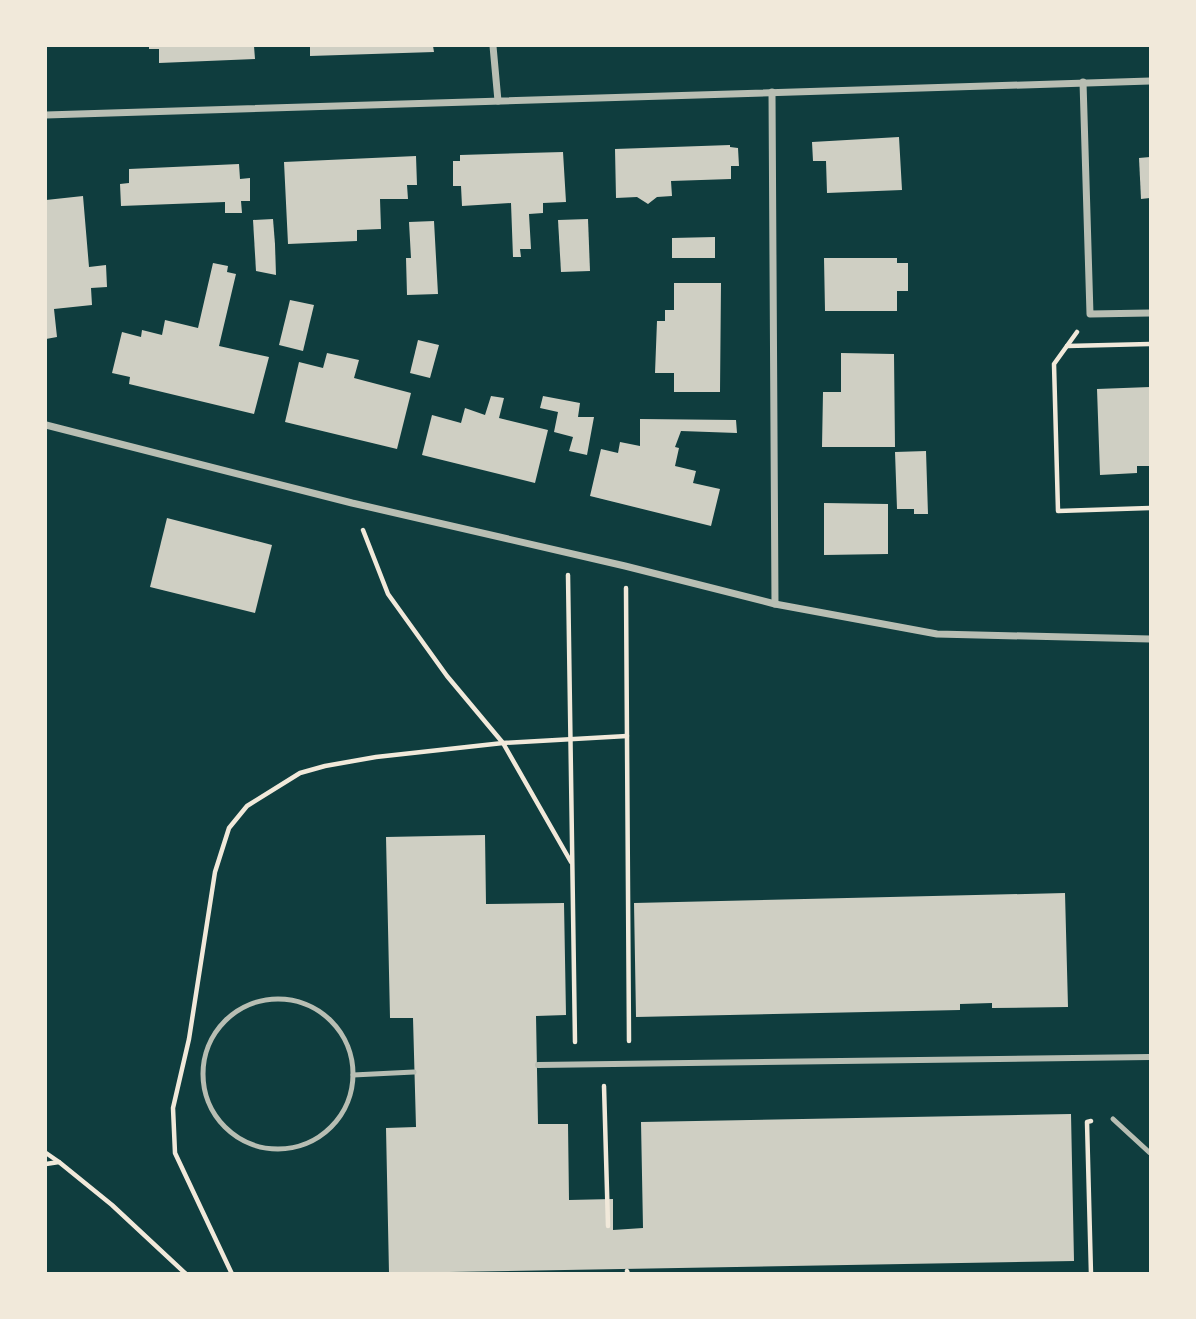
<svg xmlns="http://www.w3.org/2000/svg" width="1196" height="1319" font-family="'Alegreya Sans',sans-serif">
<rect width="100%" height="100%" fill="#0f3d3e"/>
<g fill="#cfcfc3">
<polygon points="149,46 254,46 255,59 159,63 159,49 149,49"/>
<polygon points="310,46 433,46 434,52 310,56"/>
<polygon points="899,137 902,190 827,193 826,161 813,161 812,142"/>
<polygon points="730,145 730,147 738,148 739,166 731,166 731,179 671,181 672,196 657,197 648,204 637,197 616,198 615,149"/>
<polygon points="563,152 566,202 543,203 543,213 529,214 531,249 520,249 521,257 513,257 511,203 462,206 461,186 453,186 453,161 460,161 460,155"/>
<polygon points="416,156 417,185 407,185 408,199 380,199 381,229 357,230 357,241 288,244 284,162"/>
<polygon points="1150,157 1150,198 1141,199 1139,158"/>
<polygon points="239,164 240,179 250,178 250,201 241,201 242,213 225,213 225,202 121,206 120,184 129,183 129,169"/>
<polygon points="83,196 89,267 106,265 107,287 91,288 92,305 54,309 57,337 46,339 46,200"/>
<polygon points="273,219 275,244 276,275 256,271 253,220"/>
<polygon points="588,219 590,271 561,272 558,220"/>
<polygon points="434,221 438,294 407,295 406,258 411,258 409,222"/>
<polygon points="715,237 715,258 672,258 672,238"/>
<polygon points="824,258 897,258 897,263 908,263 908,291 897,291 897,311 825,311"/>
<polygon points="213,263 228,266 227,272 236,274 219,346 269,357 254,414 129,384 130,377 112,373 122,332 141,337 142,330 162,335 165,320 198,328"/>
<polygon points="674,283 721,283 720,392 674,392 674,373 655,373 657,321 665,321 665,310 674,310"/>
<polygon points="290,300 314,305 303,351 279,345"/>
<polygon points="418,340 439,345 430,378 410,373"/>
<polygon points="327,353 359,360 354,378 411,393 397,449 285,422 299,362 323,368"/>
<polygon points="841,353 894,354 895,447 822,447 823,392 841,392"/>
<polygon points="1150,387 1150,466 1137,466 1137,473 1100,475 1097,389"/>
<polygon points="491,396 504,398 499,418 548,430 535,483 422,455 432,415 461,423 465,408 485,415"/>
<polygon points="543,396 580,403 578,417 594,417 587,455 569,451 573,437 554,432 558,412 540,408"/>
<polygon points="640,419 736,420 737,433 681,431 675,447 679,448 675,466 696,471 693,483 720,489 711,526 590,496 601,449 618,453 620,442 640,446"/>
<polygon points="926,451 928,514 914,514 914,509 897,509 895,452"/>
<polygon points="824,503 888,504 888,554 824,555"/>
<polygon points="167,518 272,545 255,613 150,587"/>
<polygon points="485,835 486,904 564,903 566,1015 536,1016 538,1124 568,1124 569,1200 613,1199 613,1230 643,1228 641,1122 1071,1114 1074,1261 389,1273 386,1128 416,1127 413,1018 390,1018 386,837"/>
<polygon points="1065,893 1068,1007 992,1008 992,1003 960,1004 960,1010 636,1017 634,903"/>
</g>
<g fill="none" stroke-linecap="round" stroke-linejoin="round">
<g stroke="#f1e9da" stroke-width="4.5">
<polyline points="1077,332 1054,364 1058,511 1150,508"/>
<polyline points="1067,346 1150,344"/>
<polyline points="363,530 388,594 447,676 503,743 571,862"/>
<polyline points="568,575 575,1042"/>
<polyline points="626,588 629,1041"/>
<polyline points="604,1086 608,1226"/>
<polyline points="46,1153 59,1162"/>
<polyline points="46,1164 59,1162 112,1205 186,1274"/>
<polyline points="627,1271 628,1274"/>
<polyline points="232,1274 175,1153 173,1108 189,1039 215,872 229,828 247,806 300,773 325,766 376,757 503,743 627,736"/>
<polyline points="1091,1274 1087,1122 1091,1121"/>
</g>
<g stroke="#b8beb3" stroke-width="5">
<circle cx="278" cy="1074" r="75"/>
<polyline points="353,1075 414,1072"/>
<polyline points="1113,1119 1150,1153"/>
</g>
<polyline stroke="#b8beb3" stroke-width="6" points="538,1065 1150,1057"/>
<g stroke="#b8beb3" stroke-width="7">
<polyline points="493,46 498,101"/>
<polyline points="1083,82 1090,314 1150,313"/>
<polyline points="772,92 775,604"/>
<polyline points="46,115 1150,81"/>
<polyline points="46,425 352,503 625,566 775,604 937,634 1150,639"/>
</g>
</g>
<rect width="1196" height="1319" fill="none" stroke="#f1e9da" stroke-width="94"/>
</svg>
